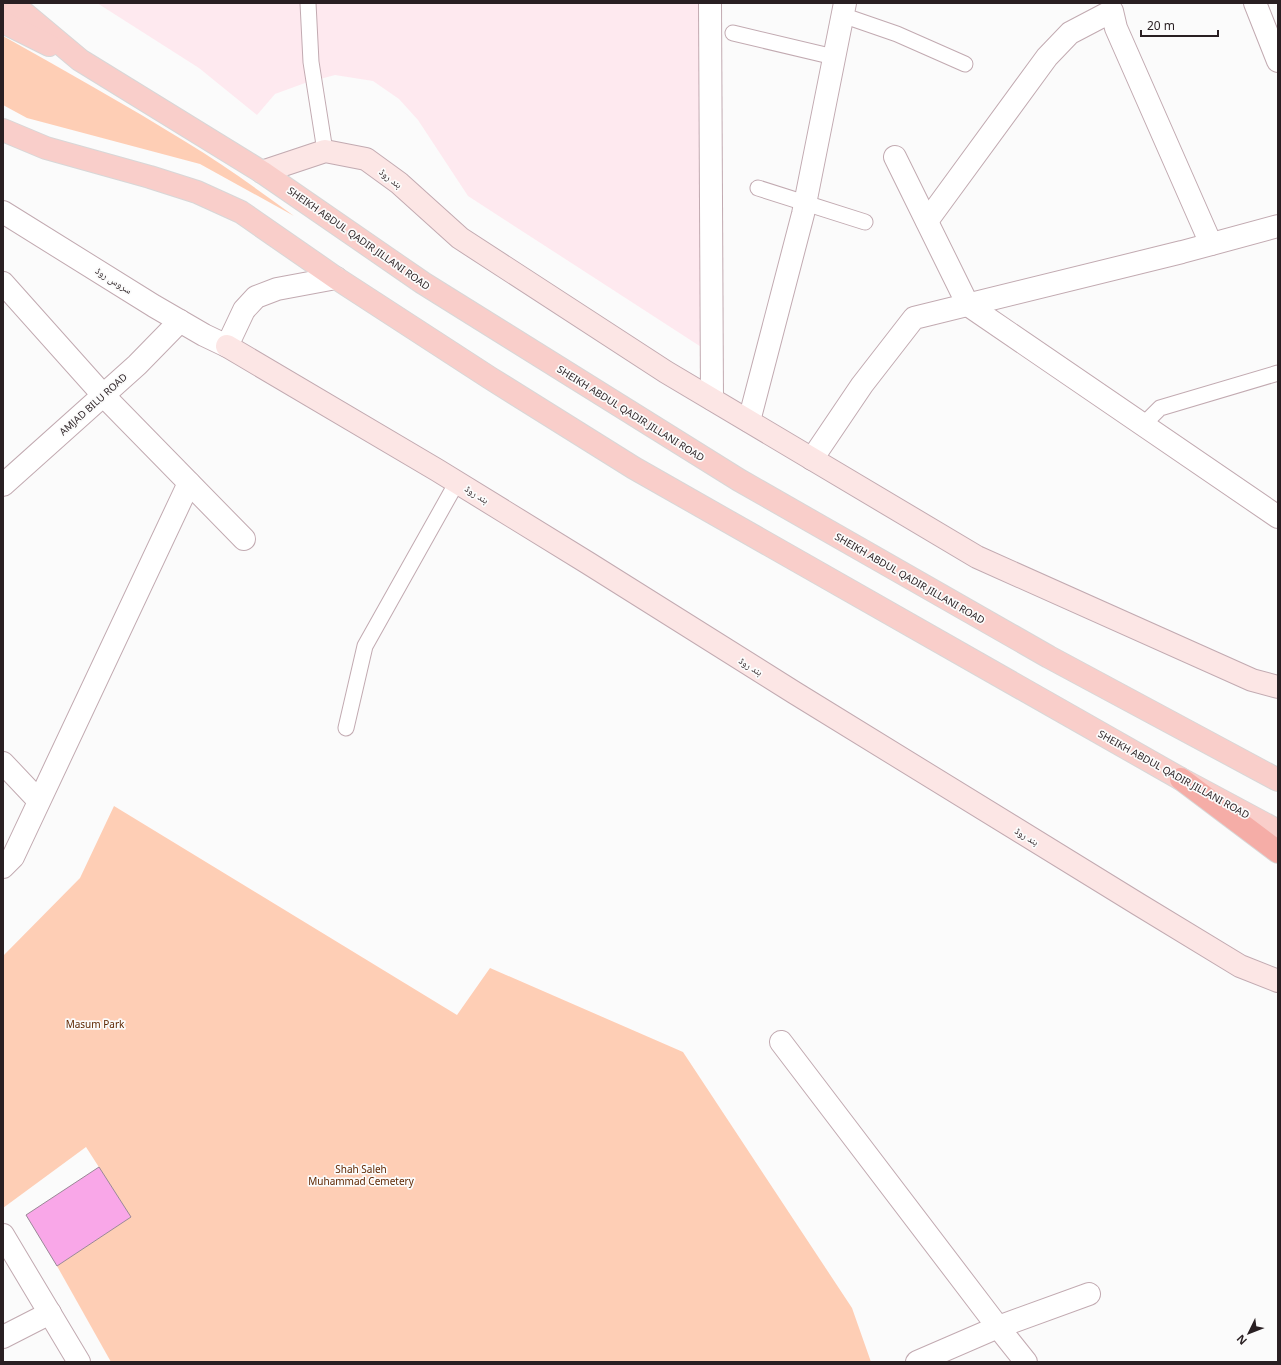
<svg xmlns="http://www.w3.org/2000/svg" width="1281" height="1365" font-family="'Noto Sans','Noto Naskh Arabic',sans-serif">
<rect width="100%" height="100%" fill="#fbfbfb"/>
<polygon fill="#fee9ef" points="97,3 710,3 712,354 468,196 418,120 399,99 373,81 335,75 305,83 275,94 257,115 199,68"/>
<g fill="#feceb5">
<path d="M3,36C64,70 126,105 186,142C223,164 258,190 294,216L200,164L27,118L3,105Z"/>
<polygon points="114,806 457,1015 490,968 683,1052 852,1308 871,1362 111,1362 57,1266 131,1217 86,1147 3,1208 3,956 80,878"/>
</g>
<polygon fill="#f9a7e8" stroke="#9a8896" points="99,1167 131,1217 57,1266 26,1215"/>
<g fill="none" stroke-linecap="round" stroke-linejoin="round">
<g stroke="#c2aab1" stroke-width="17">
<g id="service">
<polyline points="308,3 311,62 325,151"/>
<polyline points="842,15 897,34 965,64"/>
<polyline points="733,33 834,57"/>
<polyline points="758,188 865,222"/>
<polyline points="1143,425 1160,408 1278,373"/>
<polyline points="346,728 365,646 457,482"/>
</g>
</g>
<g stroke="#c2aab1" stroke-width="24">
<g id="minor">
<polyline points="710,3 712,399"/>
<polyline points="1255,3 1278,61"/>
<polyline points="895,157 968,305 1278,517"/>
<polyline points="927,221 1047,57 1070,33 1112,11 1116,28 1211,244"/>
<polyline points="3,283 103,395 244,539"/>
<polyline points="749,421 803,214 845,3"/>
<polyline points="812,459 862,385 914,318 1182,252 1278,226"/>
<polyline points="3,763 38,800"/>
<polyline points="3,867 13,857 189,483"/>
<polyline points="781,1042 998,1327 1026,1362"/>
<polyline points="3,1235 79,1362"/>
<polyline points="3,1337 50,1313"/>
<polyline points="917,1362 998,1327 1089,1294"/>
</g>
</g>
<g stroke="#c2aab1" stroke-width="24">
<g id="tertiary">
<polyline points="3,212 154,306 204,335 227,346 244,310 256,297 277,289 336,278"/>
<polyline points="3,485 137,365 180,321"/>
</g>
</g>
<g stroke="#c2aab1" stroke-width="24">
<g id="secondary">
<polyline points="262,172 325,151 366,159 399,183 460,238 666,372 977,557 1252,680 1278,687"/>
<polyline points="227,346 437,470 588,563 795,693 1138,904 1240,966 1278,981"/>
</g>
</g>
<g stroke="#d8d7d7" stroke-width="24">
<g id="primary">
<polyline points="12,3 80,60 262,172 423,283 739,480 1049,657 1278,780"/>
<polyline points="3,22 49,45"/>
<polyline points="3,130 46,148 150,177 197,192 241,212 336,278 490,378 634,468 1181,779 1278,831"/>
</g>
</g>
<g stroke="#d8d7d7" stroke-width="24">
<polyline id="motorway" points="1181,779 1278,852"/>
</g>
<use href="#service" stroke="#fff" stroke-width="15"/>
<use href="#minor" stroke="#fff" stroke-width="22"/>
<use href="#tertiary" stroke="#fff" stroke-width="22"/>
<use href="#secondary" stroke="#fce6e5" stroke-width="22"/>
<use href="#primary" stroke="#f9ceca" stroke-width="22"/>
<use href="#motorway" stroke="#f5ada7" stroke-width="22"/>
</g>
<g text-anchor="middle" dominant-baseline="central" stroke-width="3.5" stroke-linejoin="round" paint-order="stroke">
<g font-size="10" fill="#291f22" stroke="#fbfbfb">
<text transform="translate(391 178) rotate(38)">بند روڈ</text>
<text transform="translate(359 238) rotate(35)">SHEIKH ABDUL QADIR JILLANI ROAD</text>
<text transform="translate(114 280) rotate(32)">سروس روڈ</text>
<text transform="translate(93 404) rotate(-42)">AMJAD BILU ROAD</text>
<text transform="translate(631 413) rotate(32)">SHEIKH ABDUL QADIR JILLANI ROAD</text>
<text transform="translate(477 494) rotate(32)">بند روڈ</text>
<text transform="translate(910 578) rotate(30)">SHEIKH ABDUL QADIR JILLANI ROAD</text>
<text transform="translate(751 666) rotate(32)">بند روڈ</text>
<text transform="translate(1174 774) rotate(29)">SHEIKH ABDUL QADIR JILLANI ROAD</text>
<text transform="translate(1027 836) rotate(31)">بند روڈ</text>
</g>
<g font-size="10" fill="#5e2600" stroke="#fbfbfb">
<text x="95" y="1024">Masum Park</text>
<text x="361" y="1169">Shah Saleh<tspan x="361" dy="12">Muhammad Cemetery</tspan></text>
</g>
</g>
<rect width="1281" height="1365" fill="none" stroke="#291f22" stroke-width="8"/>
<g transform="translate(1249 1333) rotate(227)" stroke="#fbfbfb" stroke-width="3" paint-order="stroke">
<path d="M0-3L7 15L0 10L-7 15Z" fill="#291f22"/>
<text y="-6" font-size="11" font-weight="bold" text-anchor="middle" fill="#291f22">N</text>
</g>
<path d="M1141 30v6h77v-6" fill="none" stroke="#291f22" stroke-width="2"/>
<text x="1147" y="30" font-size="12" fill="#291f22" stroke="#fbfbfb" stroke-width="3" paint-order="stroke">20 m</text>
</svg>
